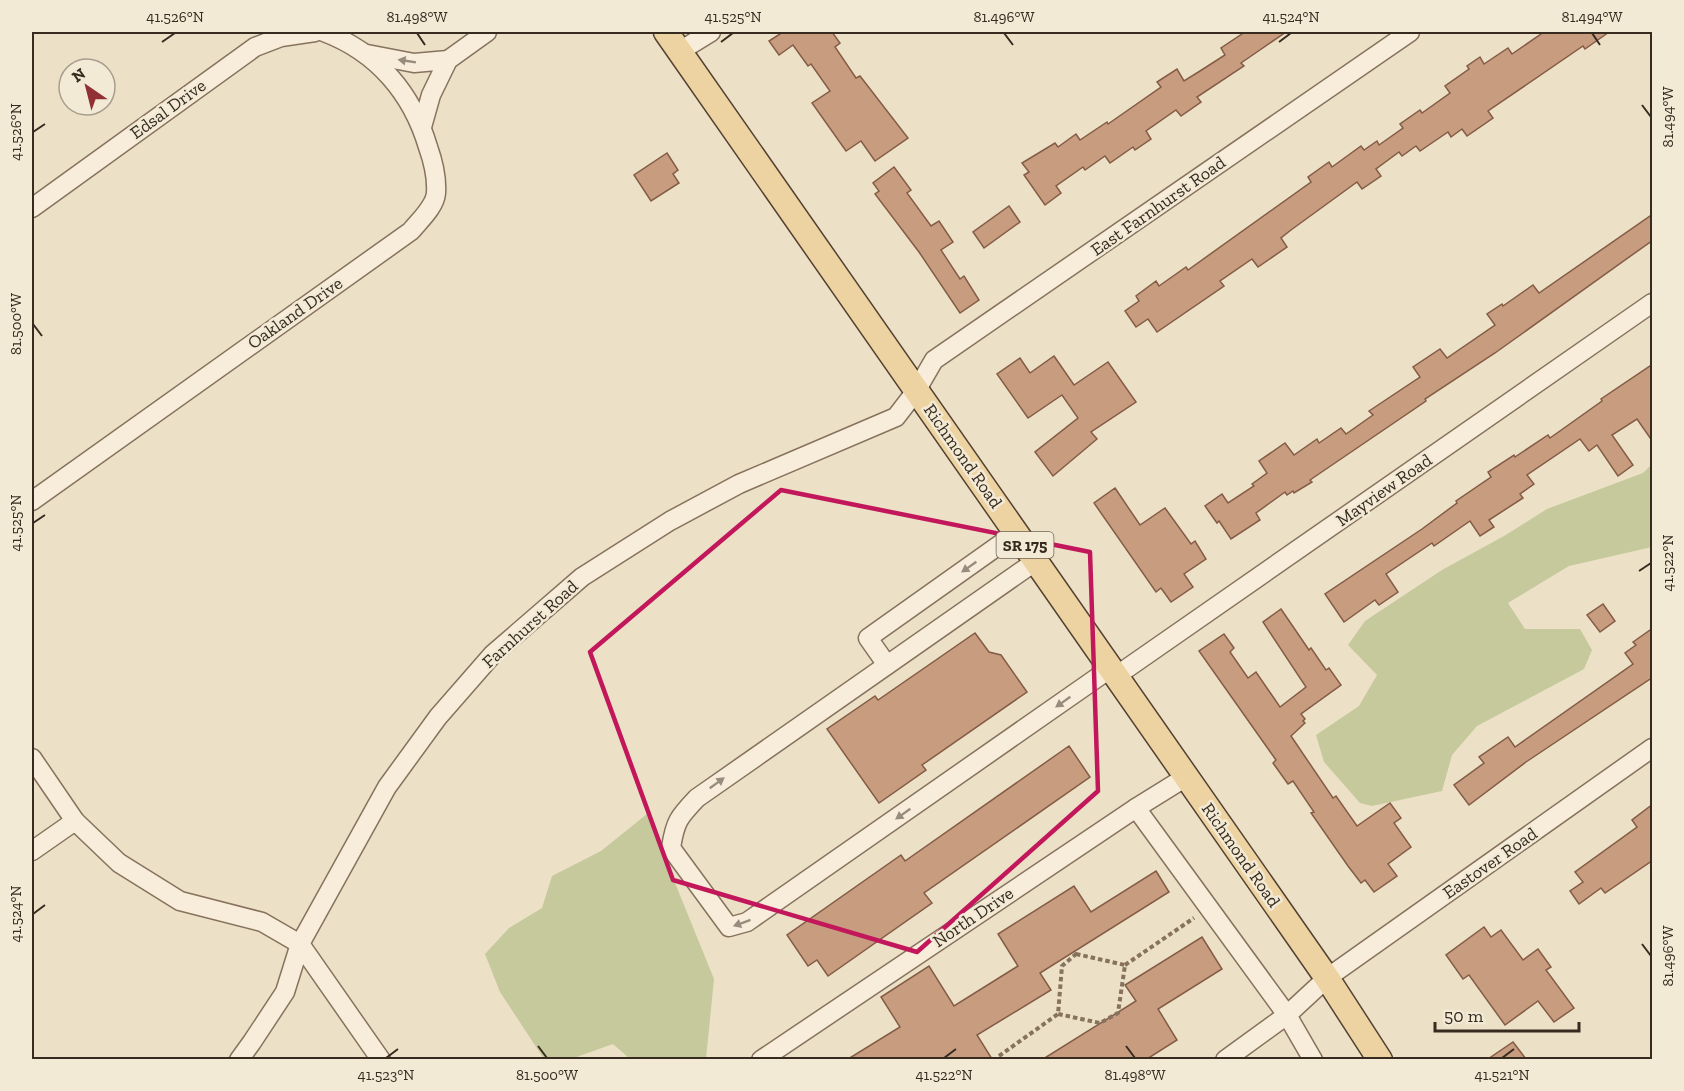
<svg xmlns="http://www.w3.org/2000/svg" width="1684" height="1091" font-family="'Zilla Slab',serif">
<rect width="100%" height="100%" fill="#ece0c7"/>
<g fill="#c5c99b">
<polygon points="1652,464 1652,547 1569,566 1508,603 1525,629 1580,629 1592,650 1584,669 1477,726 1452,755 1442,791 1372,806 1360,803 1324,762 1316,735 1359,706 1377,675 1348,645 1365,621 1442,570 1504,536 1547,509 1643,473"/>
<polygon points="647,814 714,979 706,1059 630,1059 613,1044 571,1059 544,1059 500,992 485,954 509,928 542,908 552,876 601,851"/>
</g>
<g fill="#c79c7f" stroke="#845c45" stroke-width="1.5">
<polygon points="783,32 832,32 840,43 835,47 856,78 860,76 908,138 875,161 861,141 846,151 812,103 830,91 811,64 808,66 793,45 779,55 769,41"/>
<polygon points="1245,32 1286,32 1241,63 1244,66 1197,97 1201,102 1181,116 1176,110 1146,131 1151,139 1135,150 1133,147 1110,163 1105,156 1085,170 1083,167 1056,186 1061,193 1045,205 1024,175 1029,172 1022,163 1055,143 1058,147 1076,134 1080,140 1107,122 1108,124 1161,87 1157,82 1177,69 1184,81 1200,71 1225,55 1221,48"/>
<polygon points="1544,32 1609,32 1585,49 1583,46 1488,111 1493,118 1467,136 1462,129 1451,137 1448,132 1420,151 1416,146 1402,156 1399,152 1376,169 1381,176 1362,189 1357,182 1291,230 1281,238 1287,247 1258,267 1252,259 1220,281 1224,286 1157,332 1148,319 1136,327 1125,311 1139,301 1136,296 1156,281 1159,286 1186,267 1188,270 1311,182 1308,177 1329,162 1332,167 1361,146 1364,150 1377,141 1379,145 1403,128 1400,124 1420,110 1422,113 1450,93 1445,86 1469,69 1467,66 1480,57 1484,64 1508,48 1512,54"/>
<polygon points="667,153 678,170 673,174 679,183 651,201 634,175"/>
<polygon points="894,167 911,190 907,193 931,226 939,221 953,242 941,250 960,279 964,276 979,300 960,313 919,252 875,194 879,191 873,183"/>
<polygon points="1009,206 1020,222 984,248 973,232"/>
<polygon points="1653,214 1653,240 1495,353 1425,399 1426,401 1310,480 1312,482 1294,493 1293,491 1287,495 1285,492 1256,513 1260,520 1231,539 1219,521 1217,523 1205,506 1222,494 1228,503 1254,486 1252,484 1267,473 1259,461 1285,443 1294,455 1317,439 1319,443 1341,428 1346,434 1373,415 1369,411 1420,377 1413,367 1440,349 1447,358 1495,325 1487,314 1502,304 1503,306 1533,285 1539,293"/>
<polygon points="1054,356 1074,385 1108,362 1136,402 1091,432 1097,439 1053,476 1035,452 1078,418 1062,395 1028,418 997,374 1020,358 1030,373"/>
<polygon points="1653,364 1653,442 1637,419 1612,435 1633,465 1618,476 1597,445 1589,451 1580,439 1527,475 1534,484 1520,494 1523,498 1489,520 1494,527 1480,536 1470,521 1434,546 1432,543 1386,574 1398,592 1379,605 1375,600 1344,622 1325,594 1422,529 1457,503 1456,501 1491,477 1488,472 1514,455 1515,457 1548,435 1550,438 1602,401 1601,399"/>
<polygon points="1115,488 1140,525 1165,508 1191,544 1195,541 1206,559 1184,574 1193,587 1171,602 1161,588 1156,592 1094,503"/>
<polygon points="1603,604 1615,621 1600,632 1587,615"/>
<polygon points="1281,609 1309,650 1311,648 1326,670 1329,668 1341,685 1301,714 1305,719 1303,721 1305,723 1291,736 1333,798 1336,796 1357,826 1390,803 1401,818 1394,823 1411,847 1388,864 1397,876 1374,892 1365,880 1361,883 1348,866 1311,813 1314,812 1293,781 1288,784 1273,763 1276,760 1199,651 1224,634 1234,648 1230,652 1248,678 1256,672 1280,707 1306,687 1263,622"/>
<polygon points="1653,628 1653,677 1526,762 1469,805 1454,785 1484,763 1479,757 1508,737 1515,747 1633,664 1625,653 1636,645 1633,642"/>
<polygon points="975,633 989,652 1001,655 1027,692 922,765 926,770 879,803 827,729 875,696 878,700"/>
<polygon points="1069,746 1090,777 924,893 932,903 828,976 817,960 808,966 787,935 901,855 905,861"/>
<polygon points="1653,804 1653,860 1605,893 1601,888 1579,904 1570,891 1583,882 1575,872 1637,827 1632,820"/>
<polygon points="1156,871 1169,892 1040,973 1051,990 977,1035 992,1059 848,1059 900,1027 881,997 929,966 954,1006 1018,966 998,934 1074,886 1091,912"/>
<polygon points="1484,927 1491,937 1501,930 1523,960 1538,949 1551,967 1546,970 1574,1008 1554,1022 1538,1001 1505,1025 1469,975 1463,979 1446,955"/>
<polygon points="1202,937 1222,969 1158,1009 1177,1040 1147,1059 1043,1059 1136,1001 1125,985"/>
<polygon points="1513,1042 1526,1059 1488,1059"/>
</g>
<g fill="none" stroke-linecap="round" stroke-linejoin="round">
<g stroke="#86725d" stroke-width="21">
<g id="minor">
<polyline points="680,51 711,32"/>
<polyline points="367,54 414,63 448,60"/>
<polyline points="422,127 431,95 448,60 487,32"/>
<polyline points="32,208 255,47 281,37 315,32"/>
<path d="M32,501L411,231C419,221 435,207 436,193C437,178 433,161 428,147C412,93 377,52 324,32"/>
<path d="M1036,561L697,798C679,817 675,821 671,848L729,927L747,922L1111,668"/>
<polyline points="887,665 868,638 1016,533"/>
<polyline points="1116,676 1652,303"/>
<polyline points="32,758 75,821 119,863 180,901 262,922 300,944 381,1060"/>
<polyline points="1136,808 1287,1015 1313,1060"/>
<polyline points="32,851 75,821"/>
<polyline points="239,1060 252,1042 285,992 300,944 387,787 438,717 493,654 582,577 670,521 739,484 896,417 916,391 934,360 1410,32"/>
<polyline points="761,1060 1136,808 1186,777"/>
<polyline points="1225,1060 1287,1015 1327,978 1652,748"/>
</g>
</g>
<g stroke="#544131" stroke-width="27">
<polyline id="major" points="666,32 1327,978 1380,1060"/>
</g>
<g stroke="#86725d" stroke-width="4" stroke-dasharray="4.5 3" stroke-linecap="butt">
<polygon points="1076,954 1125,965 1118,1013 1100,1023 1058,1014 1062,966"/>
<polyline points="1125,965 1194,918"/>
<polyline points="999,1056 1058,1014"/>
</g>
<use href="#minor" stroke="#f7edda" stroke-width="18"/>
<use href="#major" stroke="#ecd3a1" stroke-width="24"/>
</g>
<defs><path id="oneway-solid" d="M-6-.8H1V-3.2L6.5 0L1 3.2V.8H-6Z" transform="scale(1.5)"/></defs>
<g fill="#978c7d">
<use href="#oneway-solid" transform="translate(407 61) rotate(-171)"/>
<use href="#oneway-solid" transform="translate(969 567) rotate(145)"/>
<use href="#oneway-solid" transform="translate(1063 702) rotate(145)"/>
<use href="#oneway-solid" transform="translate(717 783) rotate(-36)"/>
<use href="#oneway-solid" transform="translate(903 814) rotate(145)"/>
<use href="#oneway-solid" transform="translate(742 923) rotate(160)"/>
</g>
<path fill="none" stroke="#c2185b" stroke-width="4.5" stroke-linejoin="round" d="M781,490L1090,552L1098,791L917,952L673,880L590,652Z"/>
<path fill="none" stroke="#372b20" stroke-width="2" d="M417,33L425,45M1004,33L1013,45M1592,33L1600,45M162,42L175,33M721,42L733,33M1279,42L1291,33M1642,105L1651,117M33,132L45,124M33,324L42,336M33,523L45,515M1639,571L1651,563M33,914L45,905M1642,944L1651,956M538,1046L547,1058M1126,1046L1135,1058M386,1058L398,1049M944,1058L956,1049M1502,1058L1514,1049"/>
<g text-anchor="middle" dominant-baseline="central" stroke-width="5" stroke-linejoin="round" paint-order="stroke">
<rect fill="#f3ead6" stroke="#6f6457" stroke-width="1.5" x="996.5" y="532" width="57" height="26" rx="4.5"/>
<g font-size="16" font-weight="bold" fill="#372b20">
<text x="1025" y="545">SR 175</text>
</g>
<g font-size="18" fill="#372b20" stroke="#f3ead6">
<text transform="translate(168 109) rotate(-36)">Edsal Drive</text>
<text transform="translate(1158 206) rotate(-35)">East Farnhurst Road</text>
<text transform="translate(295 313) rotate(-35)">Oakland Drive</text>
<text transform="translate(963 456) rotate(55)">Richmond Road</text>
<text transform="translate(1384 490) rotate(-35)">Mayview Road</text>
<text transform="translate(530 624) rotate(-42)">Farnhurst Road</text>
<text transform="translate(1241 855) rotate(55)">Richmond Road</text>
<text transform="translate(1490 863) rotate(-35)">Eastover Road</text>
<text transform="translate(973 917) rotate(-34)">North Drive</text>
</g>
</g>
<rect width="1684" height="1091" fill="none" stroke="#f3ead6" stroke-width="66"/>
<g transform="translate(87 87) rotate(325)"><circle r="28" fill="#f3ead6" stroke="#a89e8d" stroke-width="1.5"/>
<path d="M0-4.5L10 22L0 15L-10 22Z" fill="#913134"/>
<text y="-9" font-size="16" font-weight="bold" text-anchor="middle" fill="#372b20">N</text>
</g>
<path d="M1435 1022v9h144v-9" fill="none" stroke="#372b20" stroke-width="3"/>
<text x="1444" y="1022" font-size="18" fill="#372b20" stroke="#f3ead6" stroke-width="4.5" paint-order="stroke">50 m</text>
<rect x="33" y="33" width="1618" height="1025" fill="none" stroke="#372b20" stroke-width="2"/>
<g font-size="15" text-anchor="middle" fill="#372b20">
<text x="175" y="22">41.526°N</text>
<text x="417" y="22">81.498°W</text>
<text x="733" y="22">41.525°N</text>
<text x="1004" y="22">81.496°W</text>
<text x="1291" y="22">41.524°N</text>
<text x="1592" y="22">81.494°W</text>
<text transform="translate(1668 117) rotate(-90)" y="5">81.494°W</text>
<text transform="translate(16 132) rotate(-90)" y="5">41.526°N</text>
<text transform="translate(16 324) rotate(-90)" y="5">81.500°W</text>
<text transform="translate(16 523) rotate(-90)" y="5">41.525°N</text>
<text transform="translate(1668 563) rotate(-90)" y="5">41.522°N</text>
<text transform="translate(16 914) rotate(-90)" y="5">41.524°N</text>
<text transform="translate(1668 956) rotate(-90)" y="5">81.496°W</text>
<text x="386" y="1080">41.523°N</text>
<text x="547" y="1080">81.500°W</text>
<text x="944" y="1080">41.522°N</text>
<text x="1135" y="1080">81.498°W</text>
<text x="1502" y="1080">41.521°N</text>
</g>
</svg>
